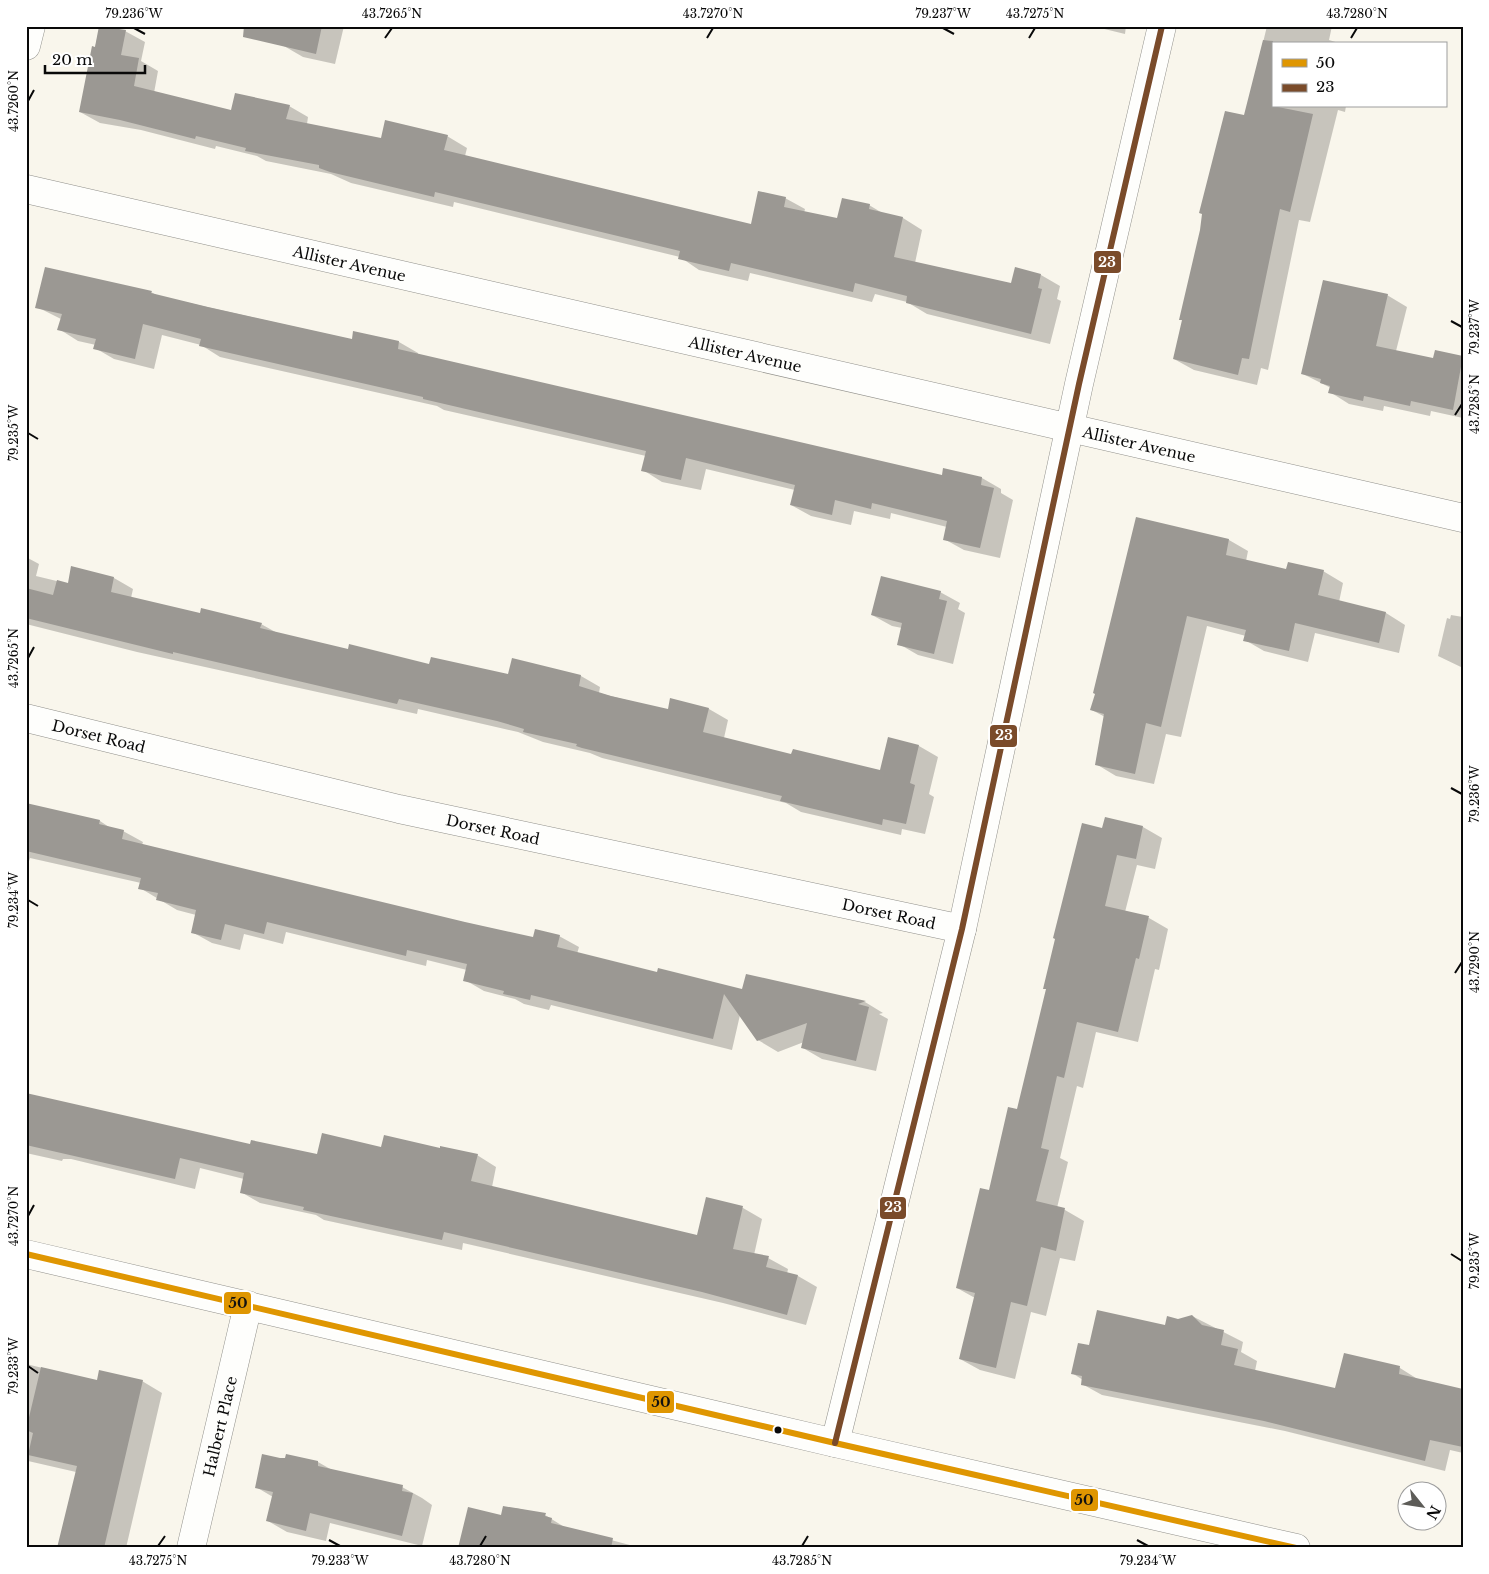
<svg xmlns="http://www.w3.org/2000/svg" width="1489" height="1574" font-family="'Libre Baskerville',serif">
<rect width="100%" height="100%" fill="#f9f6ec"/>
<g fill="#0003">
<polygon points="100,26 125,31 145,42 141,61 158,71 154,93 232,112 289,106 308,117 307,124 382,140 447,136 467,148 465,156 752,226 785,198 805,209 804,213 838,220 869,205 884,214 903,218 922,230 915,263 1012,284 1041,275 1060,286 1057,299 1061,301 1050,344 927,314 907,302 875,294 872,302 750,273 748,281 699,270 680,257 454,202 453,207 351,183 331,174 266,161 257,156 216,146 215,149 141,130 100,123 80,112"/>
<polygon points="288,26 344,26 335,64 303,57 284,46"/>
<polygon points="1092,26 1126,26 1125,34"/>
<polygon points="1267,26 1332,26 1329,40 1342,44 1273,44 1273,106 1346,106 1345,112 1338,110 1310,222 1299,220 1268,370 1261,368 1257,385 1194,370 1174,359 1183,321 1180,319 1245,117"/>
<polygon points="151,292 158,296 353,340 354,332 399,342 418,353 418,355 943,476 944,470 982,478 1001,489 1001,493 1013,500 1000,558 964,550 944,539 947,527 891,513 890,519 854,511 851,525 811,516 791,505 795,490 706,469 701,490 662,482 643,470 646,456 444,410 437,406 220,357 201,345 162,335 154,369 114,359 95,348 96,345 78,341 59,329 61,319 37,307"/>
<polygon points="1387,295 1407,307 1396,351 1434,360 1463,357 1463,418 1431,411 1430,416 1384,406 1383,411 1349,404 1330,392 1331,388 1303,374"/>
<polygon points="1137,518 1229,540 1248,551 1246,561 1287,571 1323,571 1343,583 1339,602 1386,613 1405,625 1399,653 1315,633 1308,662 1264,651 1245,640 1246,636 1207,626 1181,737 1166,734 1154,784 1116,776 1096,764 1105,717 1092,710"/>
<polygon points="26,557 39,564 36,576 69,584 72,568 114,578 133,589 131,598 201,614 261,624 279,634 349,650 430,665 509,676 581,676 600,687 599,693 669,711 709,709 728,720 724,738 792,756 881,771 888,739 919,746 938,757 929,794 934,797 925,834 902,829 901,835 801,812 786,803 602,758 590,753 543,742 518,732 418,709 417,714 137,652 26,624"/>
<polygon points="940,592 960,603 958,609 965,613 953,664 918,655 899,644 902,628 892,626 872,615"/>
<polygon points="1451,615 1463,617 1463,668 1438,656 1447,618 1450,619"/>
<polygon points="26,804 100,821 112,829 123,831 143,842 142,845 465,923 534,938 559,936 579,947 577,954 658,974 743,990 747,976 865,1002 883,1013 879,1014 888,1019 876,1071 822,1059 803,1048 804,1042 778,1052 758,1040 740,1015 732,1050 551,1005 549,1010 524,1004 515,999 484,991 465,980 467,970 427,960 426,966 286,932 283,944 244,934 240,950 212,943 192,932 196,915 177,910 140,888 141,883 30,858 26,871"/>
<polygon points="1106,818 1143,827 1162,838 1155,869 1137,865 1125,912 1149,918 1168,929 1159,970 1155,969 1138,1042 1096,1032 1083,1088 1077,1086 1060,1158 1068,1162 1057,1208 1065,1210 1084,1221 1075,1261 1060,1258 1046,1316 1031,1312 1015,1379 980,1370 960,1359 975,1298 957,1288 1018,1110"/>
<polygon points="26,1094 251,1145 318,1155 382,1148 440,1149 477,1155 496,1167 492,1187 698,1236 707,1199 743,1208 762,1219 754,1255 768,1258 788,1269 787,1274 798,1276 817,1287 806,1325 723,1303 463,1243 462,1250 324,1220 316,1215 260,1203 241,1192 244,1179 200,1168 195,1189 71,1159 63,1159 62,1161 26,1153"/>
<polygon points="1192,1316 1243,1342 1241,1352 1257,1361 1255,1371 1336,1390 1345,1354 1400,1368 1419,1380 1463,1390 1463,1453 1450,1450 1445,1471 1285,1431 1102,1395 1082,1384 1083,1380 1072,1373 1090,1347 1166,1326"/>
<polygon points="26,1364 97,1381 142,1381 162,1393 126,1548 65,1548 76,1472 28,1461 26,1466"/>
<polygon points="280,1460 318,1462 332,1470 402,1487 422,1498 432,1505 422,1546 330,1523 326,1541 287,1532 268,1521 273,1497 256,1487"/>
<polygon points="516,1508 545,1515 566,1528 641,1548 459,1548"/>
</g>
<g fill="#9b9893">
<polygon points="99,26 126,30 121,55 139,58 134,86 231,110 235,93 290,105 286,119 381,138 385,120 448,135 444,150 751,224 758,191 786,197 784,207 837,218 842,198 870,204 869,209 903,217 894,257 1011,283 1015,267 1041,274 1038,288 1042,289 1031,334 906,303 907,296 855,283 853,292 731,263 729,271 678,259 680,251 435,192 434,197 330,172 319,168 319,165 245,151 246,148 196,136 195,139 120,120 79,112 92,46 95,47"/>
<polygon points="244,26 322,26 316,54 243,37"/>
<polygon points="1263,40 1273,41 1273,106 1313,114 1290,212 1280,209 1249,359 1242,358 1238,375 1173,359 1182,320 1179,320 1200,230 1202,214 1199,213 1225,111 1244,115"/>
<polygon points="45,267 152,291 151,293 208,307 352,339 353,331 399,341 398,349 942,475 943,468 982,477 981,485 994,488 980,548 943,540 947,521 872,503 871,509 835,500 832,515 790,505 795,485 686,458 681,480 641,471 646,451 423,399 423,397 199,346 201,339 143,324 135,359 93,349 96,339 57,330 62,314 35,308"/>
<polygon points="1323,280 1388,294 1376,346 1433,358 1435,350 1463,356 1453,410 1411,401 1410,406 1364,396 1363,401 1328,393 1330,386 1320,383 1321,379 1301,374"/>
<polygon points="1136,517 1229,539 1226,555 1286,569 1288,562 1324,570 1318,595 1386,612 1379,643 1295,623 1289,651 1243,641 1246,630 1187,616 1161,727 1146,723 1135,774 1095,765 1104,714 1090,710 1095,694 1093,693"/>
<polygon points="71,566 114,577 111,592 200,613 201,608 262,623 260,628 348,649 349,644 429,664 431,657 508,674 512,658 581,675 579,686 611,696 668,709 670,698 709,708 703,732 791,754 793,749 880,770 888,737 919,745 910,783 915,785 906,824 883,819 882,825 780,801 782,796 582,748 576,746 577,744 523,732 524,729 497,721 399,699 397,704 173,652 173,654 26,618 26,588 53,595 57,580 68,583"/>
<polygon points="881,576 941,591 939,599 947,601 934,654 897,645 902,623 871,615"/>
<polygon points="26,803 100,820 99,824 124,830 122,839 465,922 533,937 535,929 560,935 557,947 657,972 658,968 742,989 746,974 866,1001 858,1004 869,1007 856,1061 801,1048 807,1023 757,1041 724,994 713,1039 531,995 530,1000 503,994 504,991 463,981 467,964 407,950 406,956 267,922 264,934 225,924 221,940 191,933 196,910 156,900 158,893 138,889 141,878 26,851"/>
<polygon points="1105,817 1143,826 1136,859 1117,855 1105,906 1149,916 1139,959 1136,958 1118,1032 1077,1022 1064,1078 1057,1076 1041,1148 1049,1150 1036,1201 1065,1208 1056,1251 1041,1247 1027,1306 1011,1302 996,1368 959,1359 975,1293 956,1288 980,1188 989,1190 1008,1107 1017,1109 1046,989 1043,989 1055,939 1053,938 1082,823 1102,828"/>
<polygon points="26,1093 250,1144 251,1140 317,1154 322,1133 381,1147 384,1135 440,1148 440,1146 478,1154 471,1181 697,1235 706,1197 743,1206 733,1249 769,1256 766,1267 798,1275 787,1315 702,1292 444,1232 442,1240 303,1210 304,1207 240,1193 244,1173 180,1158 175,1179 26,1145"/>
<polygon points="1097,1310 1165,1325 1167,1316 1178,1319 1192,1315 1202,1325 1224,1330 1221,1345 1238,1349 1234,1365 1335,1388 1344,1353 1400,1366 1399,1374 1463,1389 1463,1447 1430,1440 1425,1461 1264,1421 1081,1385 1082,1376 1071,1374 1078,1343 1089,1345"/>
<polygon points="41,1367 97,1380 99,1370 143,1380 104,1548 57,1548 77,1466 28,1455 33,1433 26,1430"/>
<polygon points="262,1454 280,1458 285,1458 286,1454 318,1461 318,1466 403,1485 402,1491 413,1493 402,1536 310,1513 306,1531 266,1521 273,1492 255,1488"/>
<polygon points="503,1506 546,1513 545,1516 552,1518 551,1523 613,1538 611,1548 458,1548 468,1507 501,1515"/>
</g>
<g fill="none" stroke-linecap="round" stroke-linejoin="round">
<g stroke="#91908b" stroke-width="29">
<g id="minor">
<polyline points="26,46 31,26"/>
<path id="s1" d="M26,189L1463,518"/>
<path id="s2" d="M26,718L399,809L962,929"/>
<polyline points="26,1254 835,1443 1296,1548"/>
<polyline points="835,1443 962,929 1079,384 1162,26"/>
<path id="s3" d="M191,1548L248,1305"/>
</g>
</g>
<use href="#minor" stroke="#fefefc" stroke-width="28"/>
<g stroke="#fff" stroke-width="10">
<polyline id="bus-1" points="26,1254 835,1443 1296,1548"/>
</g>
<g stroke="#fff" stroke-width="10">
<polyline id="bus-2" points="835,1443 962,929 1079,384 1162,26"/>
</g>
<use href="#bus-1" stroke="#df9601" stroke-width="6"/>
<use href="#bus-2" stroke="#7a4b2a" stroke-width="6"/>
</g>
<path fill="none" stroke="#090909" stroke-width="2" d="M134,28L145,34M943,28L954,34M385,38L392,28M707,38L713,28M1029,38L1035,28M1351,38L1357,28M28,101L34,90M1451,321L1462,327M1455,415L1462,404M28,433L38,439M28,658L34,647M1451,788L1462,794M28,900L38,906M1455,973L1462,962M28,1216L34,1205M1451,1254L1462,1261M28,1366L38,1373M329,1540L340,1546M1137,1540L1148,1546M158,1546L165,1536M480,1546L486,1536M802,1546L808,1536"/>
<circle fill="#090909" stroke="#fff" stroke-width="2" cx="778" cy="1430" r="4.5"/>
<g text-anchor="middle" dominant-baseline="central" stroke-width="5" stroke-linejoin="round" paint-order="stroke">
<g font-size="15" fill="#090909" stroke="#fff">
<text stroke="none"><textPath href="#s1" startOffset="332">Allister Avenue</textPath></text>
<text stroke="none"><textPath href="#s1" startOffset="738">Allister Avenue</textPath></text>
<text stroke="none"><textPath href="#s1" startOffset="1142">Allister Avenue</textPath></text>
<text stroke="none"><textPath href="#s2" startOffset="75">Dorset Road</textPath></text>
<text stroke="none"><textPath href="#s2" startOffset="480">Dorset Road</textPath></text>
<text stroke="none"><textPath href="#s2" startOffset="885">Dorset Road</textPath></text>
<text stroke="none"><textPath href="#s3" startOffset="125">Halbert Place</textPath></text>
</g>
</g>
<g stroke="#fff" stroke-width="2">
<rect x="1093" y="250" width="29" height="24" rx="5" fill="#7a4b2a"/>
<rect x="989" y="724" width="29" height="24" rx="5" fill="#7a4b2a"/>
<rect x="879" y="1196" width="28" height="24" rx="5" fill="#7a4b2a"/>
<rect x="223" y="1291" width="29" height="24" rx="5" fill="#df9601"/>
<rect x="646" y="1390" width="29" height="24" rx="5" fill="#df9601"/>
<rect x="1070" y="1488" width="29" height="24" rx="5" fill="#df9601"/>
</g>
<g font-size="14" text-anchor="middle" font-weight="bold" fill="#fff">
<text x="1107" y="267">23</text>
<text x="1004" y="740">23</text>
<text x="893" y="1212">23</text>
</g>
<g font-size="14" text-anchor="middle" font-weight="bold" fill="#111">
<text x="238" y="1308">50</text>
<text x="661" y="1407">50</text>
<text x="1084" y="1505">50</text>
</g>
<rect width="1489" height="1574" fill="none" stroke="#ffffff" stroke-width="55"/>
<rect x="1272" y="42" width="175" height="65" fill="#ffffff" stroke="#9d9d9d"/>
<rect x="1282" y="59" width="25" height="8" fill="#df9601" stroke="#9d9d9d"/>
<text x="1316" y="68" font-size="15" fill="#090909">50</text>
<rect x="1282" y="84" width="25" height="8" fill="#7a4b2a" stroke="#9d9d9d"/>
<text x="1316" y="92" font-size="15" fill="#090909">23</text>
<g transform="translate(1422 1506) rotate(120)"><circle r="24" fill="#ffffff" stroke="#9d9d9d"/>
<path d="M0-4L9 19L0 12L-9 19Z" fill="#5d5c58"/>
<text y="-8" font-size="14" font-weight="bold" text-anchor="middle" fill="#090909">N</text>
</g>
<path d="M45 65v8h100v-8" fill="none" stroke="#090909" stroke-width="2.5"/>
<text x="52" y="65" font-size="15" fill="#090909" stroke="#ffffff" stroke-width="4" paint-order="stroke">20 m</text>
<rect x="28" y="28" width="1434" height="1518" fill="none" stroke="#090909" stroke-width="2"/>
<g font-size="12" text-anchor="middle" fill="#090909">
<text x="134" y="18">79.236°W</text>
<text x="392" y="18">43.7265°N</text>
<text x="713" y="18">43.7270°N</text>
<text x="943" y="18">79.237°W</text>
<text x="1035" y="18">43.7275°N</text>
<text x="1357" y="18">43.7280°N</text>
<text transform="translate(14 101) rotate(-90)" y="4">43.7260°N</text>
<text transform="translate(1475 327) rotate(-90)" y="4">79.237°W</text>
<text transform="translate(1475 404) rotate(-90)" y="4">43.7285°N</text>
<text transform="translate(14 433) rotate(-90)" y="4">79.235°W</text>
<text transform="translate(14 658) rotate(-90)" y="4">43.7265°N</text>
<text transform="translate(1475 794) rotate(-90)" y="4">79.236°W</text>
<text transform="translate(14 900) rotate(-90)" y="4">79.234°W</text>
<text transform="translate(1475 962) rotate(-90)" y="4">43.7290°N</text>
<text transform="translate(14 1216) rotate(-90)" y="4">43.7270°N</text>
<text transform="translate(1475 1261) rotate(-90)" y="4">79.235°W</text>
<text transform="translate(14 1366) rotate(-90)" y="4">79.233°W</text>
<text x="158" y="1565">43.7275°N</text>
<text x="340" y="1565">79.233°W</text>
<text x="480" y="1565">43.7280°N</text>
<text x="802" y="1565">43.7285°N</text>
<text x="1148" y="1565">79.234°W</text>
</g>
</svg>
